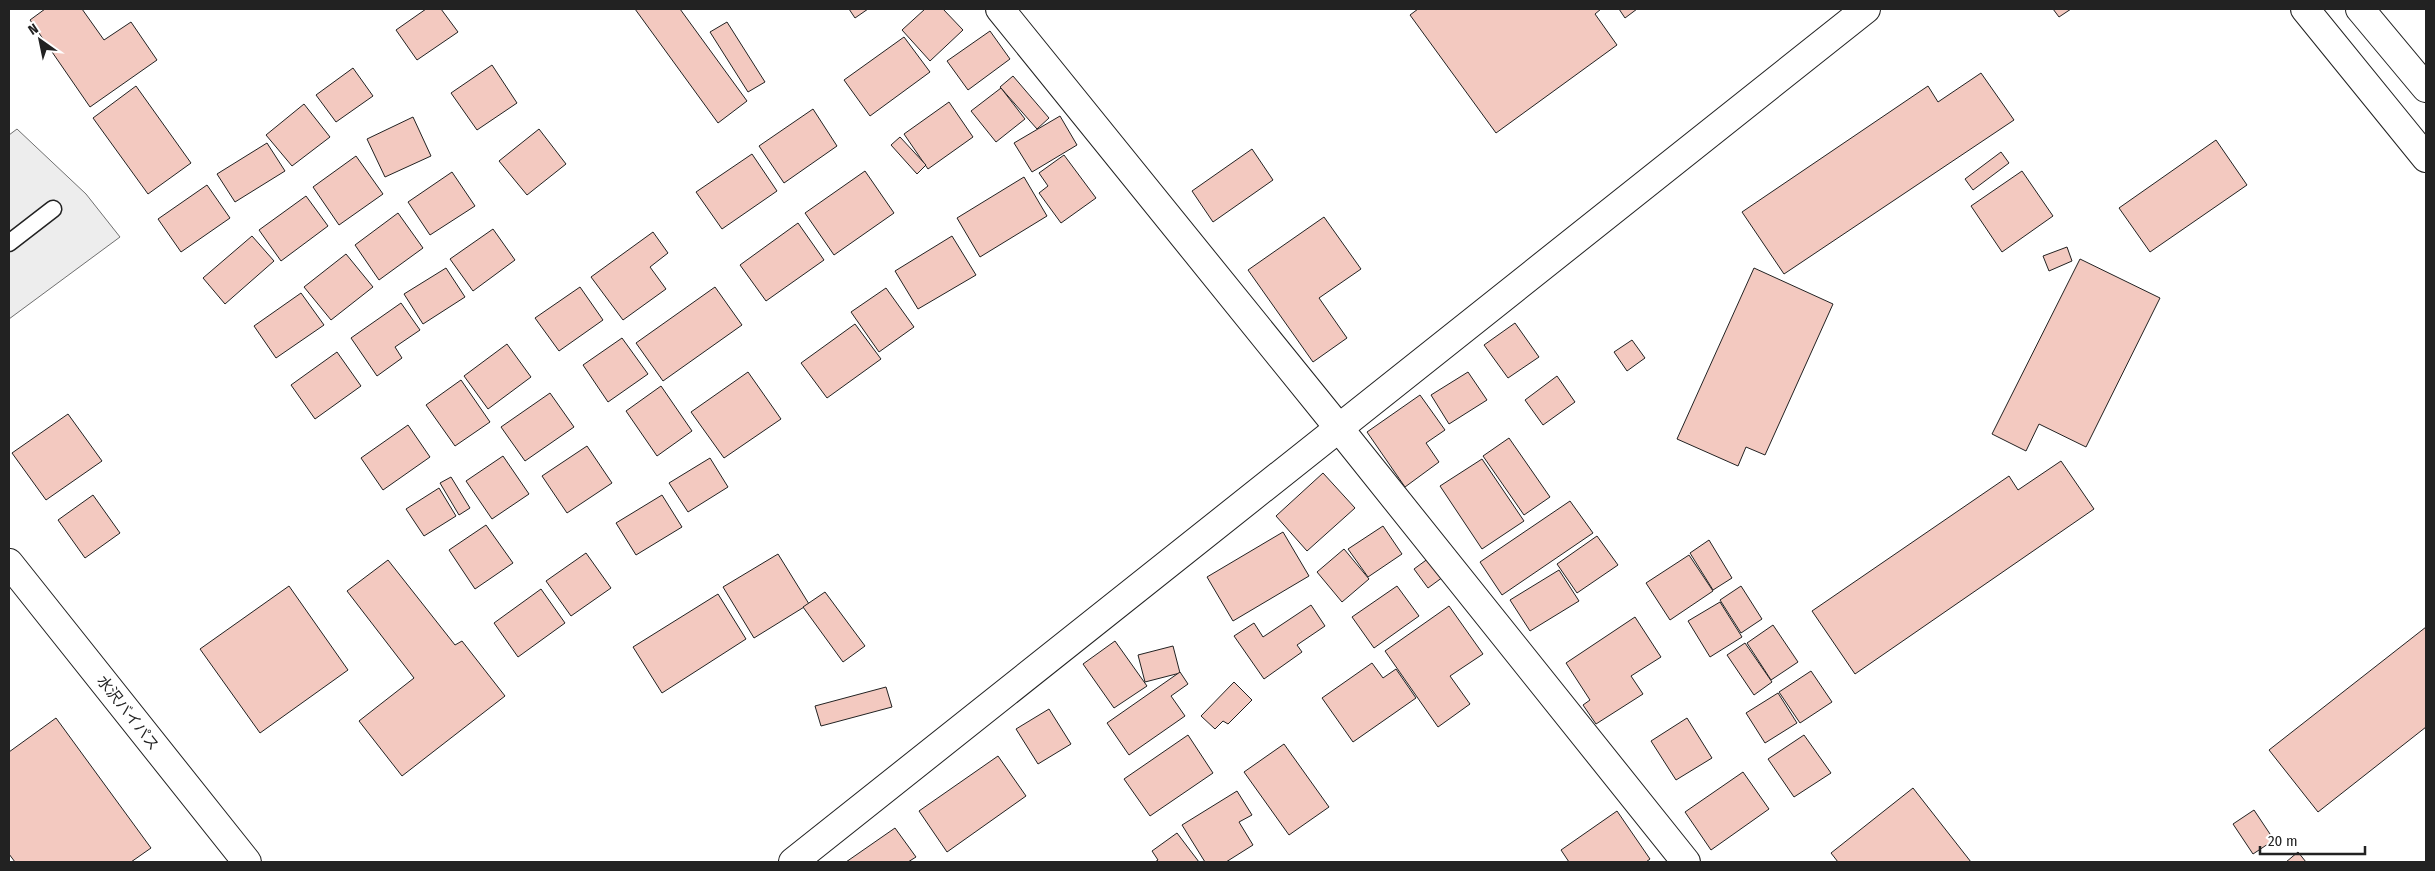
<svg xmlns="http://www.w3.org/2000/svg" width="2435" height="871" font-family="'Fira Sans Condensed','Noto Sans JP',sans-serif">
<rect width="100%" height="100%" fill="#fff"/>
<polygon fill="#ededed" stroke="#6f6f6f" points="17,129 86,194 120,237 9,319 9,135"/>
<g fill="#f3c9c0" stroke="#222">
<polygon points="45,9 82,9 104,40 131,22 157,60 90,107 30,20"/>
<polygon points="426,9 441,9 458,32 417,60 396,30"/>
<polygon points="635,9 680,9 747,101 718,123"/>
<polygon points="849,9 868,9 855,18"/>
<polygon points="925,9 943,9 963,30 930,61 902,30"/>
<polygon points="1418,9 1601,9 1595,14 1617,45 1496,133 1410,15"/>
<polygon points="1619,9 1637,9 1625,18"/>
<polygon points="2053,9 2071,9 2059,17"/>
<polygon points="727,22 765,82 748,92 710,32"/>
<polygon points="990,31 1010,59 968,90 947,61"/>
<polygon points="904,37 930,72 870,116 844,80"/>
<polygon points="492,65 517,103 477,130 451,93"/>
<polygon points="353,68 373,96 336,122 316,95"/>
<polygon points="1981,73 2014,120 1784,274 1742,212 1928,86 1938,102"/>
<polygon points="1013,76 1049,118 1037,129 1000,87"/>
<polygon points="136,86 191,163 148,194 93,118"/>
<polygon points="1001,88 1025,119 996,142 971,111"/>
<polygon points="949,102 973,137 928,169 904,134"/>
<polygon points="304,104 330,137 292,166 266,135"/>
<polygon points="813,109 837,146 784,183 759,146"/>
<polygon points="1060,116 1077,145 1032,172 1014,143"/>
<polygon points="413,117 431,156 385,177 367,139"/>
<polygon points="539,129 566,164 527,195 499,161"/>
<polygon points="900,137 926,165 917,174 891,145"/>
<polygon points="2216,140 2247,185 2150,252 2119,208"/>
<polygon points="267,143 285,171 235,202 217,174"/>
<polygon points="1252,149 1273,180 1213,222 1192,191"/>
<polygon points="2001,152 2009,163 1973,190 1965,179"/>
<polygon points="752,154 777,191 722,229 696,192"/>
<polygon points="1064,155 1096,198 1061,223 1039,193 1048,186 1039,173"/>
<polygon points="356,156 383,194 339,225 313,187"/>
<polygon points="865,171 894,213 834,255 805,213"/>
<polygon points="2022,171 2053,216 2002,252 1971,206"/>
<polygon points="452,172 475,206 430,235 408,202"/>
<polygon points="1024,177 1047,216 980,257 957,218"/>
<polygon points="207,185 230,218 181,252 158,219"/>
<polygon points="306,196 328,226 281,261 259,230"/>
<polygon points="398,213 423,248 379,280 355,245"/>
<polygon points="1324,217 1361,269 1319,298 1347,338 1313,362 1248,270"/>
<polygon points="798,223 824,260 766,301 740,265"/>
<polygon points="493,229 515,260 473,291 450,259"/>
<polygon points="653,232 668,253 650,267 666,289 623,320 591,277"/>
<polygon points="252,236 274,261 225,304 203,278"/>
<polygon points="952,236 976,275 918,309 895,271"/>
<polygon points="2067,247 2072,261 2049,271 2043,256"/>
<polygon points="346,254 373,287 331,320 304,287"/>
<polygon points="2080,259 2160,298 2086,447 2039,424 2026,451 1992,434"/>
<polygon points="446,268 465,297 423,324 404,294"/>
<polygon points="1754,268 1833,304 1765,455 1746,447 1738,466 1677,439"/>
<polygon points="580,287 603,320 559,351 535,318"/>
<polygon points="715,287 742,325 663,381 636,343"/>
<polygon points="886,288 914,327 879,352 851,312"/>
<polygon points="301,293 324,325 276,358 254,326"/>
<polygon points="401,303 420,330 395,347 402,358 377,376 351,338"/>
<polygon points="1515,323 1539,357 1508,378 1484,345"/>
<polygon points="855,324 881,359 827,398 801,363"/>
<polygon points="622,338 648,374 608,402 583,365"/>
<polygon points="1632,340 1645,358 1627,371 1614,352"/>
<polygon points="507,344 531,377 488,409 464,376"/>
<polygon points="337,352 361,386 315,419 291,385"/>
<polygon points="748,372 781,419 724,458 691,412"/>
<polygon points="1468,372 1487,400 1449,424 1431,395"/>
<polygon points="1557,376 1575,402 1543,425 1525,400"/>
<polygon points="461,380 490,422 455,446 426,405"/>
<polygon points="661,386 692,431 657,456 626,411"/>
<polygon points="550,393 574,427 525,461 501,427"/>
<polygon points="1420,395 1445,430 1426,443 1439,462 1405,487 1367,432"/>
<polygon points="68,414 102,461 46,500 12,453"/>
<polygon points="408,425 430,457 383,490 361,458"/>
<polygon points="1509,438 1550,497 1524,515 1483,456"/>
<polygon points="587,446 612,483 567,513 542,476"/>
<polygon points="503,456 529,494 492,519 466,481"/>
<polygon points="710,458 728,487 688,512 669,483"/>
<polygon points="1482,459 1524,521 1482,549 1440,486"/>
<polygon points="2061,461 2094,509 1855,674 1812,611 2009,476 2018,490"/>
<polygon points="1323,473 1355,508 1307,551 1276,516"/>
<polygon points="451,477 470,508 459,515 440,483"/>
<polygon points="439,488 456,516 424,536 406,509"/>
<polygon points="93,495 120,533 85,558 58,520"/>
<polygon points="662,495 682,527 636,555 616,523"/>
<polygon points="1570,501 1593,533 1502,595 1480,562"/>
<polygon points="486,525 513,563 475,589 449,550"/>
<polygon points="1383,526 1402,554 1368,577 1348,549"/>
<polygon points="1283,532 1309,576 1233,621 1207,577"/>
<polygon points="1597,536 1618,565 1577,593 1557,564"/>
<polygon points="1709,540 1732,578 1713,590 1690,553"/>
<polygon points="1344,549 1369,579 1342,602 1317,572"/>
<polygon points="586,553 611,588 571,616 546,581"/>
<polygon points="778,554 809,604 754,638 723,587"/>
<polygon points="1689,555 1713,591 1670,620 1646,583"/>
<polygon points="1429,558 1443,577 1428,588 1414,569"/>
<polygon points="388,560 455,645 462,641 505,696 402,776 359,721 414,678 347,591"/>
<polygon points="1559,570 1579,601 1530,631 1510,600"/>
<polygon points="289,586 348,670 260,733 200,649"/>
<polygon points="1397,586 1419,616 1374,648 1352,617"/>
<polygon points="1741,586 1762,619 1741,633 1720,600"/>
<polygon points="541,589 565,623 518,657 494,623"/>
<polygon points="825,592 865,646 843,662 803,607"/>
<polygon points="718,594 746,639 662,693 633,647"/>
<polygon points="1720,602 1742,637 1710,657 1688,621"/>
<polygon points="1311,605 1325,626 1297,645 1302,652 1264,679 1234,636 1254,623 1263,637"/>
<polygon points="1449,606 1483,654 1450,676 1470,704 1438,727 1385,651"/>
<polygon points="1635,617 1661,657 1631,676 1643,694 1596,724 1583,705 1590,700 1566,663"/>
<polygon points="1773,625 1798,662 1771,680 1747,643"/>
<polygon points="2426,627 2426,727 2318,812 2269,750"/>
<polygon points="1115,641 1147,686 1114,708 1083,664"/>
<polygon points="1745,643 1772,682 1754,695 1727,655"/>
<polygon points="1173,646 1180,673 1145,682 1138,655"/>
<polygon points="1372,663 1383,678 1396,669 1416,698 1353,742 1322,698"/>
<polygon points="1811,671 1832,702 1800,723 1779,692"/>
<polygon points="1180,672 1188,684 1171,696 1185,716 1129,755 1107,723"/>
<polygon points="1234,682 1252,700 1228,724 1223,721 1215,729 1201,716"/>
<polygon points="886,687 892,707 821,726 815,706"/>
<polygon points="1778,693 1797,723 1765,743 1746,713"/>
<polygon points="1049,709 1071,744 1038,764 1016,729"/>
<polygon points="56,718 151,848 131,862 15,862 9,854 9,752"/>
<polygon points="1687,718 1712,758 1676,780 1651,741"/>
<polygon points="1188,735 1213,773 1150,816 1124,779"/>
<polygon points="1804,735 1831,773 1794,797 1768,759"/>
<polygon points="1284,744 1329,807 1289,835 1244,772"/>
<polygon points="998,756 1026,796 947,852 919,811"/>
<polygon points="1743,772 1769,809 1711,850 1685,812"/>
<polygon points="1913,788 1971,862 1838,862 1831,853"/>
<polygon points="1237,791 1252,815 1239,822 1253,845 1226,862 1205,862 1182,825"/>
<polygon points="2254,810 2274,840 2253,854 2233,824"/>
<polygon points="1617,811 1650,859 1646,862 1569,862 1561,850"/>
<polygon points="895,828 916,857 908,862 846,862"/>
<polygon points="1177,833 1199,862 1155,862 1158,860 1152,851"/>
<polygon points="2298,852 2306,862 2286,862"/>
</g>
<g fill="none" stroke-linecap="round" stroke-linejoin="round">
<g stroke="#222" stroke-width="19">
<polyline id="lane" points="9,243 53,209"/>
</g>
<g stroke="#222" stroke-width="30">
<g id="street">
<polyline points="1000,9 1338,427 1686,862"/>
<polyline points="793,862 1866,9"/>
</g>
</g>
<g stroke="#222" stroke-width="30">
<g id="secondary">
<polyline points="2305,9 2426,158"/>
<polyline points="2360,9 2426,88"/>
</g>
</g>
<g stroke="#222" stroke-width="30">
<polyline id="highway" points="9,563 247,862"/>
</g>
<use href="#lane" stroke="#fff" stroke-width="16"/>
<use href="#street" stroke="#fff" stroke-width="28"/>
<use href="#secondary" stroke="#fff" stroke-width="28"/>
<use href="#highway" stroke="#fff" stroke-width="28"/>
</g>
<g text-anchor="middle" dominant-baseline="central" stroke-width="4" stroke-linejoin="round" paint-order="stroke">
<g font-size="15" fill="#222" stroke="#fff">
<text transform="translate(128 713) rotate(52)">水沢バイパス</text>
</g>
</g>
<rect width="2435" height="871" fill="none" stroke="#222222" stroke-width="20"/>
<g transform="translate(40 40) rotate(327)" stroke="#ffffff" stroke-width="4" paint-order="stroke">
<path d="M0-4L9 19L0 12L-9 19Z" fill="#222222"/>
<text y="-8" font-size="14" font-weight="bold" text-anchor="middle" fill="#222222">N</text>
</g>
<path d="M2260 846v8h105v-8" fill="none" stroke="#222222" stroke-width="2.5"/>
<text x="2268" y="846" font-size="15" fill="#222222" stroke="#ffffff" stroke-width="4" paint-order="stroke">20 m</text>
</svg>
